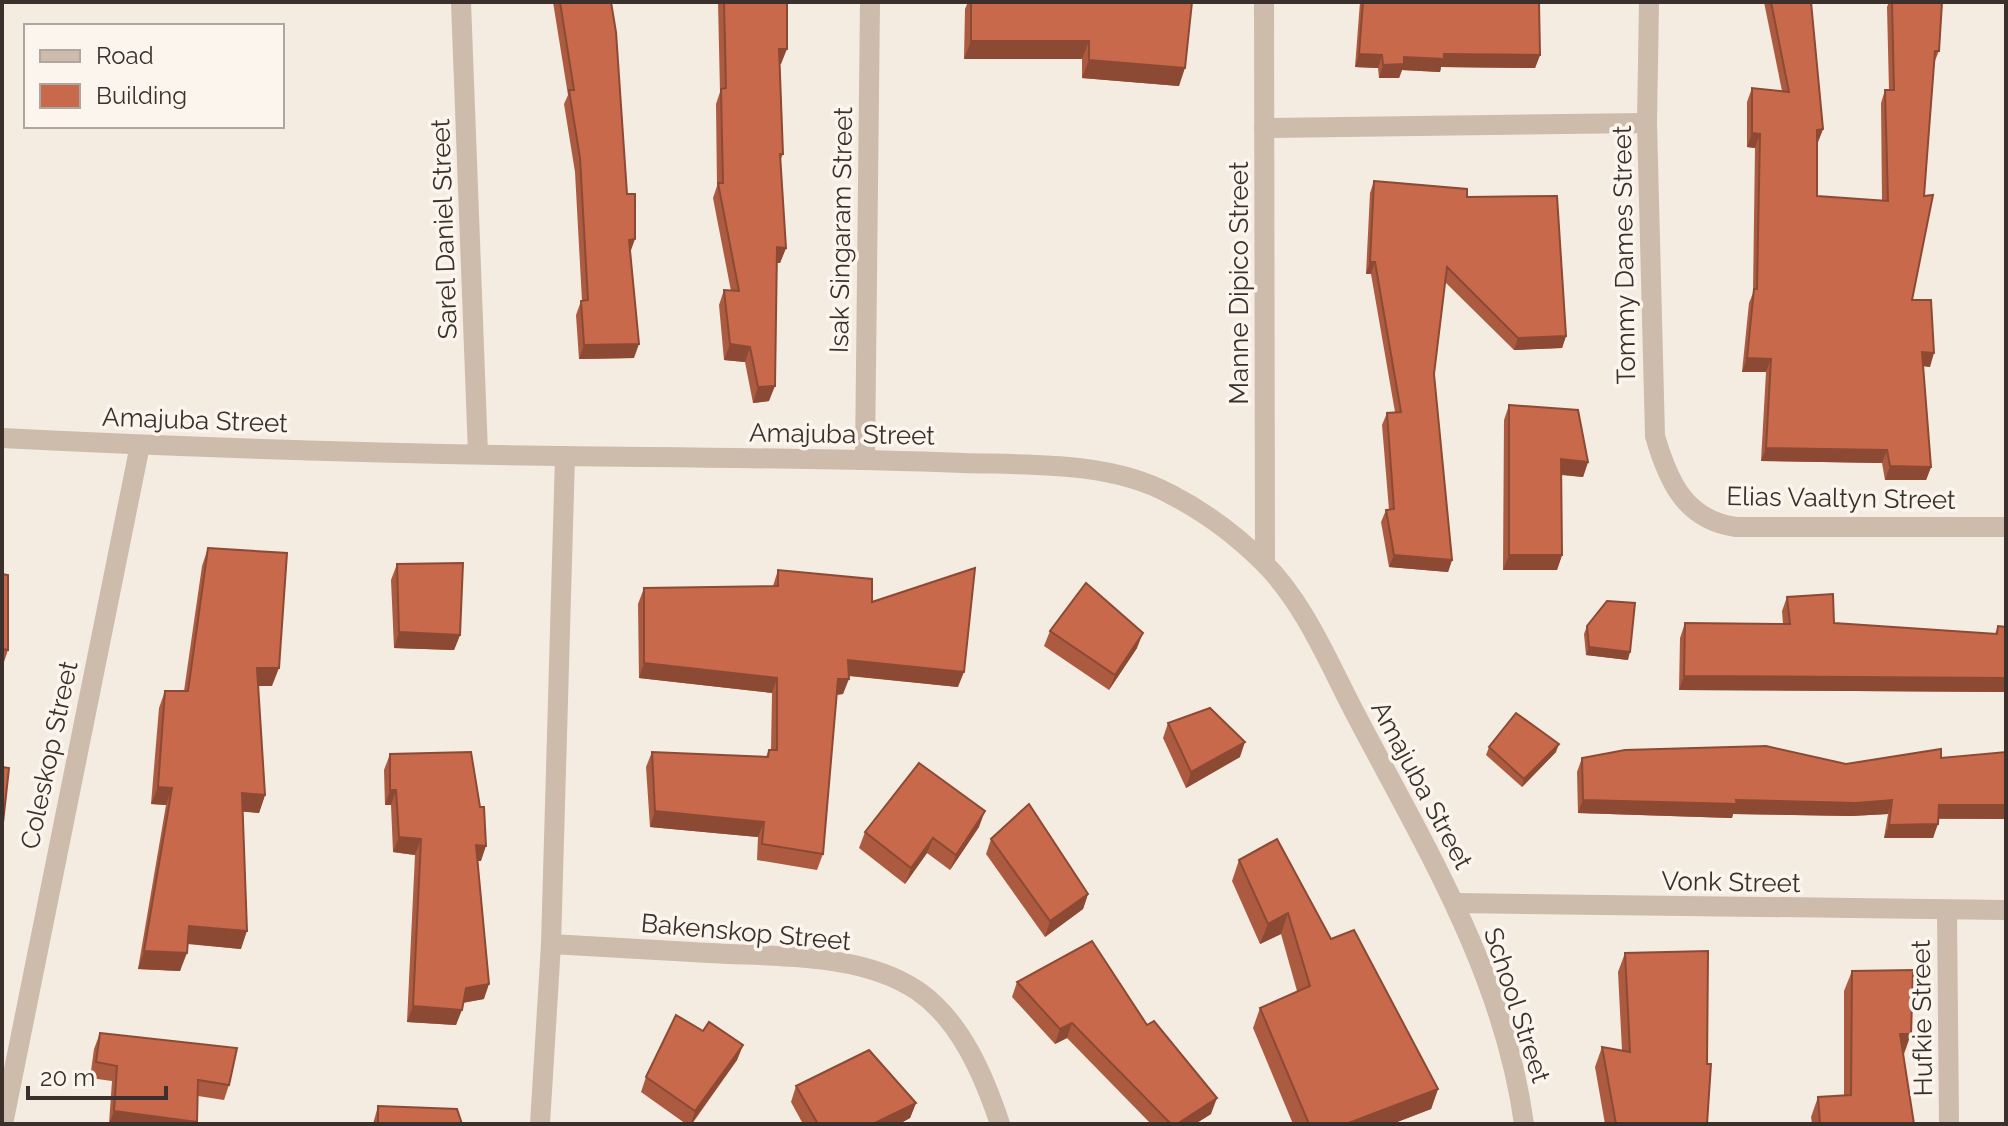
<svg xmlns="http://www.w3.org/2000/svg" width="2008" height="1126" font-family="Raleway,sans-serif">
<rect width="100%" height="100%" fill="#f4ebe1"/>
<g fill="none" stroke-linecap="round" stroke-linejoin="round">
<g stroke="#cdbbac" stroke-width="20">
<polyline points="461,2 478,454"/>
<polyline points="1264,2 1265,563"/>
<path d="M1649,2L1647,123L1655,436C1668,481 1685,520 1736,527H2006"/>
<polyline points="1264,128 1647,123"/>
<path d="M2,438C216,449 431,455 646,457C751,458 857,459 963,463C1029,465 1110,461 1170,494C1203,511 1237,536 1263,562C1305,603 1330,666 1357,717C1426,848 1504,976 1524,1124"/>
<polyline points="865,459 870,2"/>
<polyline points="1455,903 2006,910"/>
<polyline points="1947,911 1949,1124"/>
<path d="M551,944C603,947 656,950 709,953C775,957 861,952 918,991C961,1021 984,1076 1000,1124"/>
<polyline points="3,1124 140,445"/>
<polyline points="540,1124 551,944 565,456"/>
</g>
</g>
<g fill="#ac5a40">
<polygon points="553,2 611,2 630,251 634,358 579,359 576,315 581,301 582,301 575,172 564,104 568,95"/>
<polygon points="718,2 787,2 781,64 780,64 783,154 780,161 786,248 780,263 777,263 769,401 753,403 745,362 724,360 719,305 724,290 731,291 713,198 717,186 716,104 720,92"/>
<polygon points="968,2 1192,2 1179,86 1082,78 1082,59 964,59 965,9"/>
<polygon points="1360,2 1539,2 1540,55 1535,68 1441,67 1440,72 1402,70 1399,78 1379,78 1378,68 1355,67"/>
<polygon points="1764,2 1811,2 1823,129 1818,142 1817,142 1817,196 1882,201 1881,103 1885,90 1889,90 1887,7 1889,2 1942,2 1939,51 1934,63 1912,300 1930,367 1923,366 1931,467 1926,480 1885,480 1882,463 1761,461 1766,372 1742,372 1749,303 1753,293 1755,148 1747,147 1747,102 1752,88 1782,91"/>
<polygon points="1374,181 1467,197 1566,336 1562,348 1514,350 1445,282 1434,374 1452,560 1448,572 1389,567 1381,522 1386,510 1389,510 1382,425 1387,413 1395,412 1371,274 1366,274 1370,193"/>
<polygon points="1509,405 1588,462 1583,477 1561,475 1562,555 1557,570 1503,570 1504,420"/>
<polygon points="208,548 272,686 258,686 265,795 259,813 243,811 241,949 187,944 180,971 138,969 166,805 151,804 159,708 165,691 184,691 202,566"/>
<polygon points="397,564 460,635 454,650 394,648 391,580"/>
<polygon points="778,570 872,602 958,687 848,676 843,694 837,695 823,854 817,870 757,860 758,837 650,827 646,767 652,752 766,757 769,750 771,750 772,693 639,678 638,604 644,588 773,586"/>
<polygon points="2,574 8,650 3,665 2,665"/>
<polygon points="1787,597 1834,623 1995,634 1998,626 2006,692 1679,690 1680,638 1685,623 1783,624 1782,611"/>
<polygon points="1587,626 1628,660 1586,655 1584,634"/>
<polygon points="1050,631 1137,648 1109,690 1044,646"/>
<polygon points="1168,723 1240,757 1186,788 1163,738"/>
<polygon points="1489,747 1556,752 1522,787 1486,755"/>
<polygon points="2006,752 2006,819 1938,819 1933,838 1884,838 1888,814 1851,816 1733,814 1732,818 1578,813 1577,772 1582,758 1846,764 1941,758"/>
<polygon points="390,754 481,861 478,861 484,999 463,1003 456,1025 407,1022 415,855 393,852 391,805 385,805 384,770"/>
<polygon points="979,827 950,870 927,853 905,884 859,848 865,832"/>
<polygon points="991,839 1088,894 1083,909 1045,937 986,854"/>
<polygon points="1239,860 1331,939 1438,1089 1431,1109 1392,1124 1293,1124 1253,1028 1260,1008 1297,991 1281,934 1260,944 1232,881"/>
<polygon points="1625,953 1707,1124 1605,1124 1595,1067 1602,1047 1622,1050 1618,972"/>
<polygon points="1852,971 1904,1054 1903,1054 1914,1124 1812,1124 1811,1117 1818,1097 1844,1096 1844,991"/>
<polygon points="1017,982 1147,1025 1211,1114 1195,1124 1151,1124 1067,1038 1055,1044 1012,997"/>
<polygon points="703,1031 743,1045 737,1060 692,1124 686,1124 641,1092 646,1077"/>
<polygon points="100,1033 229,1085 224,1100 198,1096 197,1124 109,1124 112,1081 90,1078 94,1049"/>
<polygon points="796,1086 916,1103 910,1118 899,1124 803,1124 791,1102"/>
<polygon points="378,1106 462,1124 373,1124"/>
</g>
<g fill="#8c4a34">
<polygon points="971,41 1089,41 1082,59 964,59"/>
<polygon points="779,49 787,49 781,64 774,64"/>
<polygon points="1359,54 1382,55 1378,68 1355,67"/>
<polygon points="1444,54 1540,55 1535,68 1441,67 1440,72 1402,70 1399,78 1379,78 1383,65 1404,57"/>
<polygon points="1089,60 1185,68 1179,86 1082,78"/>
<polygon points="1823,129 1818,142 1812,143 1817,130"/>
<polygon points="1752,133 1760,134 1755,148 1747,147"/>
<polygon points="635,239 630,253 629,240"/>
<polygon points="777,247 786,248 780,263 772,263"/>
<polygon points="1370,262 1375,262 1371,274 1366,274"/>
<polygon points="1566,336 1562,348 1514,350 1518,338"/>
<polygon points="639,344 634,358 579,359 584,345"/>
<polygon points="730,344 750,347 745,362 724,360"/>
<polygon points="1922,352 1934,353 1930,367 1917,365"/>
<polygon points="1747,358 1771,359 1766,372 1742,372"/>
<polygon points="775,386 769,401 753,403 758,387"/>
<polygon points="1766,448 1887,450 1882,463 1761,461"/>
<polygon points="1561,459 1588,462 1583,477 1556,474"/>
<polygon points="1890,466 1931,467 1926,480 1885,480"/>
<polygon points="1394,555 1452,560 1448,572 1389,567"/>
<polygon points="1509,555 1562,555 1557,570 1503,570"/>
<polygon points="399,632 460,635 454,650 394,648"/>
<polygon points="1143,633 1137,648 1109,690 1115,675"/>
<polygon points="1589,647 1630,652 1628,660 1586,655"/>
<polygon points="848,660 964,672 958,687 843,675"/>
<polygon points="644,663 777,678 772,693 639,678"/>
<polygon points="257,668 279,668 272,686 250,686"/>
<polygon points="1684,676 2006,678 2006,692 1679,690"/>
<polygon points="838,679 849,679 843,694 832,695"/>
<polygon points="1245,742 1240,757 1186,788 1191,772"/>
<polygon points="1559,744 1556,752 1522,787 1524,779"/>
<polygon points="158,787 172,788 166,805 151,804"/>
<polygon points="390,790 396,790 391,805 385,805"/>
<polygon points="242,793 265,795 259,813 235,811"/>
<polygon points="1583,800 1892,800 1888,814 1851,816 1733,814 1732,818 1578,813"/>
<polygon points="1939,805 2006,805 2006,819 1934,818"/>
<polygon points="655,811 764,822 758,837 650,827"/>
<polygon points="985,811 979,827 950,870 956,855"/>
<polygon points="1938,824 1933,838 1884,838 1889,825"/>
<polygon points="399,837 421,839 415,855 393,852"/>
<polygon points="933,838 927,853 905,884 911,868"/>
<polygon points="476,845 486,846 481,861 471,860"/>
<polygon points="1088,894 1083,909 1045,937 1050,921"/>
<polygon points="1288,913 1281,934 1260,944 1268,924"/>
<polygon points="189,926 247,931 241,949 182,943"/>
<polygon points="144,951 187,953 180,971 138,969"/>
<polygon points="489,984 484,999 460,1003 466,988"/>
<polygon points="413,1006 462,1010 456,1025 407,1022"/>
<polygon points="1072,1023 1067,1038 1055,1044 1060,1029"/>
<polygon points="1900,1034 1911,1034 1904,1054 1893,1054"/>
<polygon points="743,1045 737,1060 691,1124 695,1111"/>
<polygon points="1438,1089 1431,1109 1392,1124 1346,1124"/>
<polygon points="1217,1098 1211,1114 1195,1124 1177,1124"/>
<polygon points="916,1103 910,1118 899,1124 873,1124"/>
<polygon points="114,1111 197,1122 197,1124 109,1124"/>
</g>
<g fill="#c8694b" stroke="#8c4a34" stroke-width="2">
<polygon points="560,2 611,2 616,32 627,194 635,194 635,239 629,240 639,344 584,345 581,301 588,300 580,158 569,90 574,90"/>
<polygon points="724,2 787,2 787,49 779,49 783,154 780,154 786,248 777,247 775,386 758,387 750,347 730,344 724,290 739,291 718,183 723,183 721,89 726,88"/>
<polygon points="971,2 1192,2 1185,68 1089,60 1089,41 971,41"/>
<polygon points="1363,2 1539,2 1540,55 1444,54 1444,59 1404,57 1404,64 1383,65 1382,55 1359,54"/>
<polygon points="1771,2 1811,2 1823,129 1817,130 1817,196 1888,201 1885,90 1894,90 1892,2 1942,2 1939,51 1935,51 1924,196 1933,195 1912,300 1931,300 1934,353 1922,352 1931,467 1890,466 1887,450 1766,448 1771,359 1747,358 1754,289 1757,289 1760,134 1752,133 1752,88 1789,92"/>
<polygon points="1374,181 1467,189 1467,197 1557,196 1566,336 1518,338 1447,267 1434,374 1452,560 1394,555 1386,510 1394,509 1387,413 1401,412 1375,262 1370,262"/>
<polygon points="1509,405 1578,410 1588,462 1561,459 1562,555 1509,555"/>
<polygon points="208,548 287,553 279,668 257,668 265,795 242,793 247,931 189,926 187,953 144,951 172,788 158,787 165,691 188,691"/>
<polygon points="463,563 460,635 399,632 397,564"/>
<polygon points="975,568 964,672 848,660 849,679 838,679 823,854 762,844 764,822 655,811 652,752 768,757 769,750 777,750 777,678 644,663 644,588 778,586 778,570 872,579 872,602"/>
<polygon points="2,574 8,575 8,650 2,649"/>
<polygon points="1086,583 1143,633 1115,675 1050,631"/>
<polygon points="1833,594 1834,623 1997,634 1998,626 2006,627 2006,678 1684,676 1685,623 1790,624 1787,597"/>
<polygon points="1607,601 1635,603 1630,652 1589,647 1587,626"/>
<polygon points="1210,708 1245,742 1191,772 1168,723"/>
<polygon points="1516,713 1559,744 1524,779 1489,747"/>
<polygon points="1766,746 1846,764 1941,749 1941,758 2006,752 2006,805 1939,805 1938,824 1889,825 1892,800 1856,803 1736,800 1737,804 1583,800 1582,758 1625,750"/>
<polygon points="471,752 480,807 484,807 486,846 476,845 489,984 466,988 462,1010 413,1006 421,839 399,837 396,790 390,790 390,754"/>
<polygon points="919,763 985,811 956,855 933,838 911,868 865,832"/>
<polygon points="2,767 9,768 2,832"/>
<polygon points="1029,804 1088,894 1050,921 991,839"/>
<polygon points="1277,839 1331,939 1354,930 1438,1089 1346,1124 1309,1124 1260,1008 1310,986 1288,913 1268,924 1239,860"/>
<polygon points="1092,941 1147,1025 1154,1021 1217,1098 1177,1124 1171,1124 1072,1023 1060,1029 1017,982"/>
<polygon points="1708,951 1707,1064 1711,1064 1707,1124 1616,1124 1602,1047 1630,1052 1625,953"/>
<polygon points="1913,970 1911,1034 1900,1034 1914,1124 1820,1124 1818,1097 1851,1095 1852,971"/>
<polygon points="676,1015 703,1031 709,1022 743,1045 695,1111 646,1077"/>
<polygon points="100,1033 237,1048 229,1085 198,1080 197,1122 114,1111 117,1066 96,1062"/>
<polygon points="869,1050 916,1103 873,1124 818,1124 796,1086"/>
<polygon points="378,1106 457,1109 462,1124 378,1124"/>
</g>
<g text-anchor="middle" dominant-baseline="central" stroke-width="7" stroke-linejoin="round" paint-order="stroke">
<g font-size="26" fill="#3b302b" stroke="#fbf5ee">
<text transform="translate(444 229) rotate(-92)">Sarel Daniel Street</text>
<text transform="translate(841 230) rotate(-89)">Isak Singaram Street</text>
<text transform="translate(1624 255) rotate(-91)">Tommy Dames Street</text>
<text transform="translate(1239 283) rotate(-90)">Manne Dipico Street</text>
<text transform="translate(195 420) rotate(2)">Amajuba Street</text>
<text transform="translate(842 434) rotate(1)">Amajuba Street</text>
<text transform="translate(1841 498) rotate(1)">Elias Vaaltyn Street</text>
<text transform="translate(49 755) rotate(-78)">Coleskop Street</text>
<text transform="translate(1422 785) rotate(62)">Amajuba Street</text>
<text transform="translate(1731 882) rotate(1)">Vonk Street</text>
<text transform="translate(746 932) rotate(5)">Bakenskop Street</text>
<text transform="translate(1517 1005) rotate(72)">School Street</text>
<text transform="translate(1922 1018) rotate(-91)">Hufkie Street</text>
</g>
</g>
<rect width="2008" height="1126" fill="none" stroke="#3b302b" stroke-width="8"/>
<rect x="24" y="24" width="260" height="104" fill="#fbf5ee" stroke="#aea6a0" stroke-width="2"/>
<rect x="40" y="50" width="40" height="12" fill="#cdbbac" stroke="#aea6a0" stroke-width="2"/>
<text x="96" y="64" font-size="24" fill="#3b302b">Road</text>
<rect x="40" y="84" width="40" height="24" fill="#c8694b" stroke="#aea6a0" stroke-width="2"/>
<text x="96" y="104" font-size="24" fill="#3b302b">Building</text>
<path d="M28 1086v12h138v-12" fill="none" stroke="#3b302b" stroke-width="4"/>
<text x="40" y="1086" font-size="24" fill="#3b302b" stroke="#fbf5ee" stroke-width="6" paint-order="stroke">20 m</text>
</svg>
